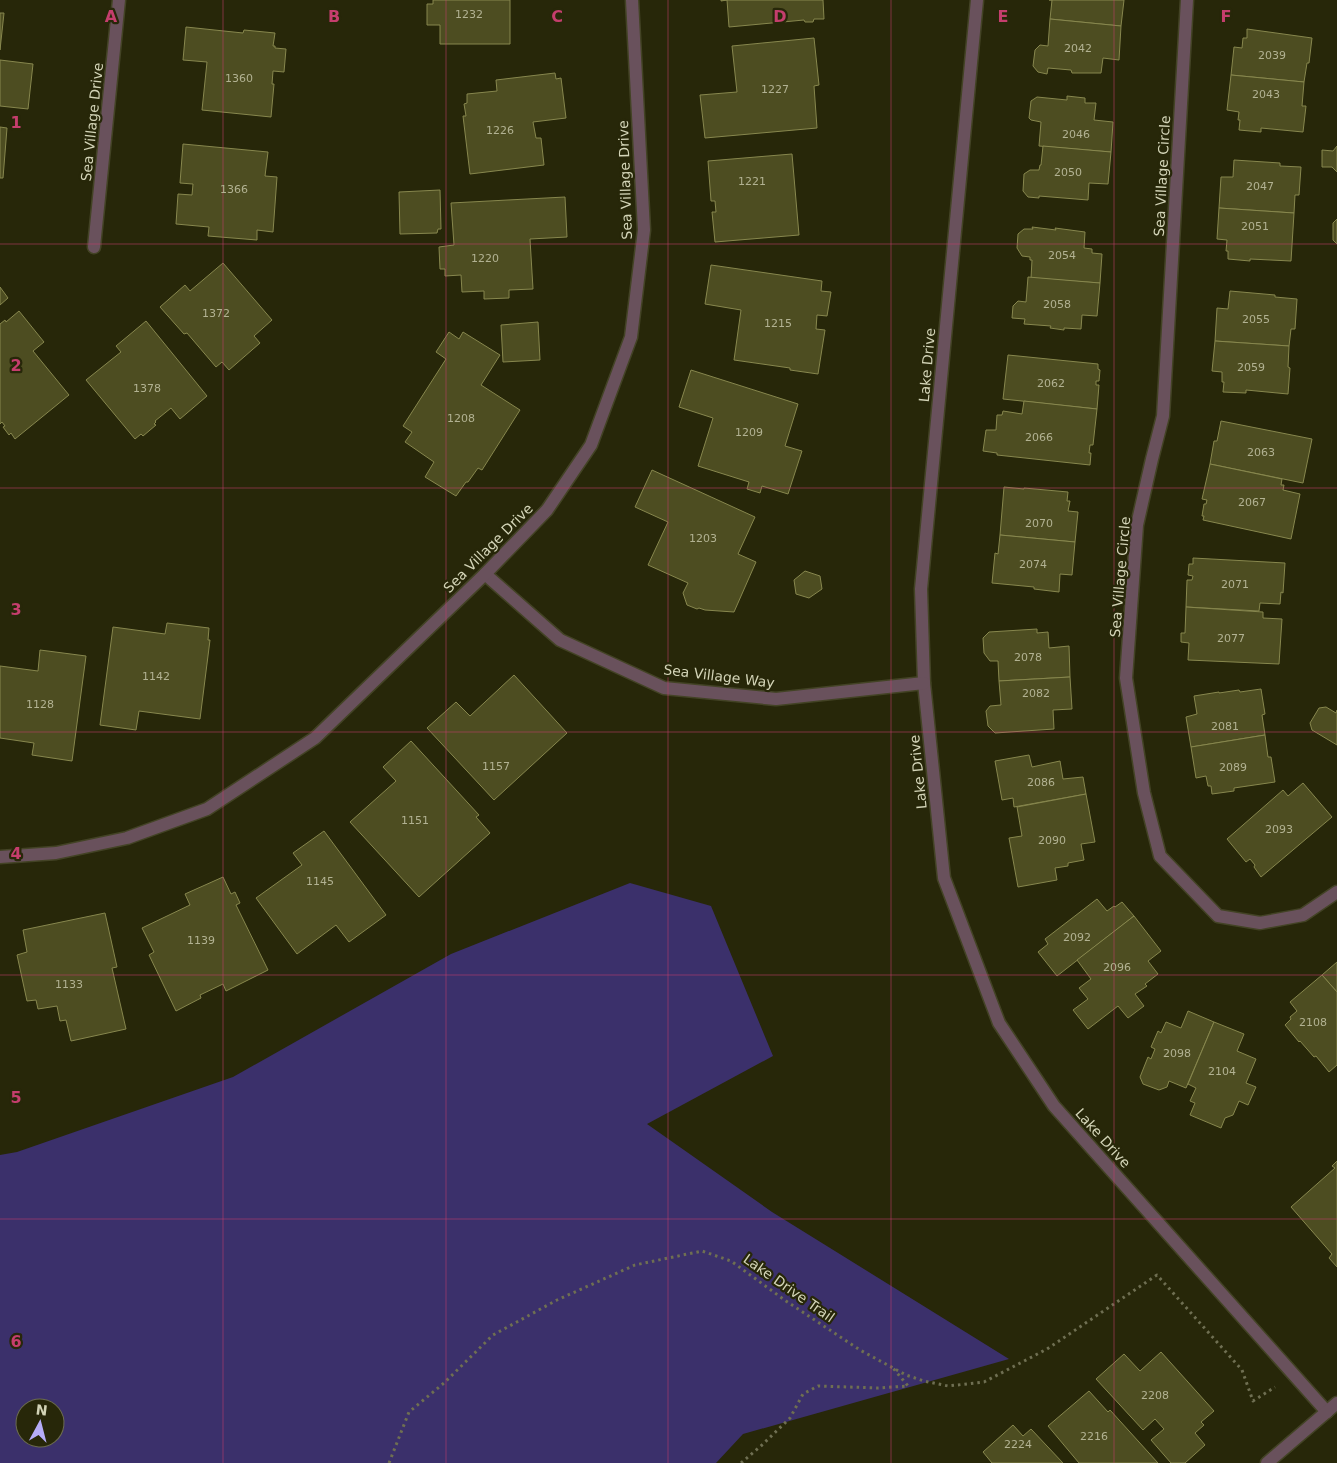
<svg xmlns="http://www.w3.org/2000/svg" width="1337" height="1463" font-family="'DejaVu Sans',sans-serif">
<rect width="100%" height="100%" fill="#272709"/>
<path fill="#3b306b" fill-rule="evenodd" d="M630,883L711,906L773,1056L647,1124L772,1212L1009,1359L743,1434L716,1463H0V1155L17,1152L233,1077L451,954ZM25,1408H55V1438H25Z"/>
<g fill="#4d4d21" stroke="#87874e">
<polygon points="433,0 510,0 510,44 440,44 440,25 427,25 427,4 433,4"/>
<polygon points="721,0 823,0 824,19 814,19 813,22 805,22 804,20 729,27 727,0 721,1"/>
<polygon points="1049,0 1124,0 1121,26 1050,19 1052,0"/>
<polygon points="0,13 4,13 0,50"/>
<polygon points="1050,19 1121,26 1119,60 1103,58 1101,73 1072,73 1071,70 1048,68 1047,74 1038,72 1033,66 1035,50 1040,45 1048,46"/>
<polygon points="186,27 243,33 244,30 275,33 273,46 275,46 275,48 286,49 284,72 273,71 272,84 274,84 271,117 202,110 207,62 183,60"/>
<polygon points="1247,29 1312,38 1309,63 1307,63 1304,82 1231,75 1234,47 1242,48 1243,38 1247,38"/>
<polygon points="814,38 819,85 814,86 817,128 705,138 700,95 737,92 732,46"/>
<polygon points="0,60 33,64 28,109 0,106"/>
<polygon points="555,73 556,79 561,78 566,118 533,122 536,138 541,138 544,165 470,174 463,116 466,116 464,104 467,103 467,94 497,91 496,80"/>
<polygon points="1231,75 1304,82 1302,106 1306,106 1303,132 1261,128 1261,132 1239,130 1240,120 1238,120 1239,112 1227,110"/>
<polygon points="1067,96 1085,98 1085,103 1096,103 1094,120 1113,122 1111,152 1039,146 1041,122 1031,120 1029,118 1031,101 1037,97 1067,100"/>
<polygon points="0,127 7,128 3,178 0,178"/>
<polygon points="183,144 268,152 265,176 277,177 273,232 257,230 257,240 208,236 209,227 176,224 178,194 192,195 193,184 180,183"/>
<polygon points="1043,146 1111,152 1108,184 1089,183 1088,200 1039,196 1039,198 1028,197 1023,191 1024,174 1030,170 1039,170 1040,165 1041,165"/>
<polygon points="1337,146 1337,172 1332,167 1322,167 1322,150 1333,151"/>
<polygon points="792,154 799,235 715,242 712,212 716,212 715,201 711,201 708,161"/>
<polygon points="1234,160 1280,163 1280,166 1301,167 1299,195 1295,195 1294,213 1219,208 1221,177 1233,177"/>
<polygon points="440,190 441,229 438,229 437,233 400,234 399,192"/>
<polygon points="565,197 567,237 530,239 533,289 509,290 509,298 484,299 484,291 462,292 461,275 445,276 445,269 440,269 439,247 454,245 451,203"/>
<polygon points="1219,208 1294,213 1291,261 1250,259 1250,261 1228,259 1228,251 1226,251 1227,240 1217,239"/>
<polygon points="1337,219 1337,244 1333,240 1333,223"/>
<polygon points="1032,227 1056,230 1055,228 1085,232 1084,248 1092,249 1092,253 1102,254 1100,283 1031,278 1032,260 1030,260 1030,257 1022,256 1017,248 1018,234 1024,229 1033,229"/>
<polygon points="223,263 272,320 254,336 260,343 229,370 222,362 216,367 187,333 184,334 160,307 185,285 190,291"/>
<polygon points="711,265 822,281 821,291 831,292 827,316 817,315 816,329 825,330 818,374 790,370 790,368 734,360 741,310 705,304"/>
<polygon points="1028,277 1100,283 1097,316 1082,315 1081,329 1064,328 1064,330 1050,328 1051,326 1024,324 1025,319 1012,318 1013,306 1018,301 1026,302"/>
<polygon points="0,287 8,298 0,305"/>
<polygon points="1230,291 1275,295 1275,297 1297,299 1295,329 1291,329 1289,346 1215,341 1217,308 1228,309"/>
<polygon points="19,311 44,342 33,351 69,395 15,439 11,433 9,435 3,427 5,426 2,422 0,424 0,324 5,320 6,322"/>
<polygon points="146,321 207,396 180,419 171,408 155,421 156,422 154,424 156,425 143,436 141,434 135,439 86,380 121,352 116,346"/>
<polygon points="538,322 540,360 503,362 501,325"/>
<polygon points="449,332 459,339 463,332 500,355 481,385 520,410 482,470 478,468 468,482 466,482 456,496 425,477 434,462 405,442 412,432 403,426 446,359 436,352"/>
<polygon points="1215,341 1289,346 1288,367 1290,368 1288,394 1246,390 1246,393 1223,392 1224,382 1222,382 1222,372 1212,371"/>
<polygon points="1008,355 1098,364 1098,369 1100,370 1099,381 1096,381 1096,385 1099,385 1097,409 1003,399"/>
<polygon points="691,370 798,404 785,446 802,451 788,494 762,486 760,493 747,489 749,482 698,466 713,418 679,407"/>
<polygon points="1024,401 1097,409 1093,445 1090,445 1089,453 1091,453 1090,465 997,455 997,453 983,451 986,430 996,430 997,415 1002,415 1003,411 1022,414"/>
<polygon points="1221,421 1312,439 1303,483 1210,464 1214,441 1217,441"/>
<polygon points="1210,464 1282,479 1281,485 1284,485 1283,490 1300,494 1291,539 1203,520 1204,516 1202,516 1204,504 1206,504 1207,500 1202,499"/>
<polygon points="652,470 755,517 738,554 756,562 734,612 705,610 699,608 697,609 687,605 683,593 688,583 648,565 668,522 635,507"/>
<polygon points="1004,487 1024,489 1024,488 1068,492 1067,501 1070,501 1068,511 1078,512 1075,542 1000,535"/>
<polygon points="1000,535 1075,542 1072,575 1060,574 1059,592 1034,589 1034,587 992,583 995,553 998,554"/>
<polygon points="1193,558 1285,563 1283,593 1281,592 1280,604 1260,603 1259,611 1186,607 1187,580 1192,580 1193,576 1188,575 1189,564 1193,564"/>
<polygon points="805,571 820,576 822,589 809,598 796,594 794,580"/>
<polygon points="1186,607 1263,612 1263,618 1282,619 1279,664 1188,660 1189,643 1181,642 1181,633 1185,633"/>
<polygon points="167,623 209,628 208,640 210,640 200,719 139,711 136,730 100,725 113,627 165,634"/>
<polygon points="1037,629 1037,633 1048,632 1049,648 1069,646 1070,677 999,681 998,661 990,661 984,653 983,638 989,632"/>
<polygon points="40,650 86,656 72,761 32,755 34,743 0,738 0,666 38,671"/>
<polygon points="514,675 567,733 494,800 427,728 456,702 470,716"/>
<polygon points="1070,677 1072,709 1053,710 1054,729 995,733 988,726 986,711 990,706 1001,705 999,681"/>
<polygon points="1261,689 1265,714 1262,715 1265,735 1191,747 1186,717 1197,714 1194,696 1219,692 1219,693 1239,690 1240,692"/>
<polygon points="1326,707 1336,713 1337,710 1337,745 1312,730 1310,723 1319,708"/>
<polygon points="1265,735 1268,757 1271,757 1275,782 1234,788 1234,791 1212,794 1211,786 1208,786 1206,776 1196,778 1191,747"/>
<polygon points="411,741 479,815 476,817 490,833 419,897 350,822 396,781 383,767"/>
<polygon points="1029,755 1032,767 1060,761 1063,779 1083,777 1086,794 1014,807 1013,798 1002,800 995,761"/>
<polygon points="1303,783 1332,817 1261,877 1254,867 1255,865 1250,859 1246,862 1227,839 1283,790 1288,796"/>
<polygon points="1086,794 1095,842 1081,844 1084,860 1068,863 1068,866 1055,868 1057,880 1018,887 1009,838 1022,836 1017,807"/>
<polygon points="324,831 386,915 349,942 336,925 297,954 256,898 302,865 293,853"/>
<polygon points="223,877 231,894 235,892 240,903 236,905 268,970 226,991 223,984 200,995 201,998 176,1011 149,955 154,952 142,928 190,905 185,894"/>
<polygon points="1097,899 1107,911 1114,906 1115,907 1122,902 1134,916 1057,976 1038,952 1048,944 1045,939"/>
<polygon points="105,913 117,967 112,968 126,1029 71,1041 66,1020 60,1021 57,1006 38,1009 36,1000 27,1001 17,955 27,952 23,930"/>
<polygon points="1134,916 1161,951 1148,961 1158,974 1145,984 1147,986 1135,994 1144,1006 1128,1018 1118,1006 1088,1029 1073,1010 1088,999 1079,988 1091,979 1077,960"/>
<polygon points="1337,962 1337,992 1322,975"/>
<polygon points="1322,975 1337,992 1337,1065 1329,1072 1316,1056 1314,1057 1300,1041 1299,1042 1285,1025 1291,1019 1290,1017 1297,1011 1290,1002"/>
<polygon points="1188,1011 1214,1022 1186,1088 1169,1081 1167,1087 1159,1090 1143,1084 1140,1077 1148,1057 1151,1059 1155,1049 1151,1047 1158,1031 1161,1033 1166,1022 1181,1028"/>
<polygon points="1214,1022 1244,1034 1237,1051 1256,1059 1246,1083 1256,1087 1248,1105 1239,1101 1233,1115 1225,1118 1221,1128 1190,1115 1195,1103 1190,1101 1196,1088 1188,1084"/>
<polygon points="1337,1161 1337,1267 1329,1258 1332,1254 1291,1207 1335,1168 1332,1166"/>
<polygon points="1161,1352 1214,1411 1201,1422 1204,1425 1195,1433 1205,1445 1185,1463 1171,1463 1151,1440 1164,1429 1155,1419 1143,1430 1096,1379 1124,1354 1140,1371"/>
<polygon points="1089,1391 1108,1412 1110,1410 1158,1463 1079,1463 1048,1426"/>
<polygon points="1013,1425 1023,1436 1031,1429 1063,1463 992,1463 983,1452"/>
</g>
<g fill="none" stroke-linecap="round" stroke-linejoin="round">
<g stroke="#434325" stroke-width="15">
<g id="minor">
<polyline points="977,0 921,589 924,683 944,878 999,1023 1054,1106 1327,1412"/>
<polyline points="1187,0 1163,416 1152,459 1137,525 1126,678 1144,793 1160,856 1218,916 1260,923 1303,915 1337,892"/>
<polyline points="94,247 119,0"/>
<polyline points="485,574 560,640 664,688 776,699 924,683"/>
<polyline points="0,857 56,853 127,838 207,809 315,738 485,574 547,510 591,445 631,337 644,230 632,0"/>
<polyline points="1267,1463 1337,1403"/>
</g>
</g>
<g stroke="#6f6f52" stroke-width="3" stroke-dasharray="2.5 4" stroke-linecap="butt">
<polyline points="389,1463 409,1412 444,1383 493,1335 557,1300 635,1265 702,1251 731,1261 786,1301 860,1350 906,1375 924,1381 948,1386 984,1382 1047,1349 1157,1275 1242,1370 1253,1401 1275,1387"/>
<polyline points="741,1463 762,1445 790,1418 803,1394 818,1386 878,1388 908,1386 893,1368"/>
</g>
<use href="#minor" stroke="#69515c" stroke-width="12"/>
</g>
<path fill="none" stroke="#c53e6d" stroke-width="1" stroke-opacity="0.55" d="M223,0V1463M446,0V1463M668,0V1463M891,0V1463M1114,0V1463M0,244H1337M0,488H1337M0,732H1337M0,975H1337M0,1219H1337"/>
<g text-anchor="middle" dominant-baseline="central" stroke-width="4.5" stroke-linejoin="round" paint-order="stroke">
<g font-size="11" fill="#b2b292">
<text x="469" y="14">1232</text>
<text x="1078" y="48">2042</text>
<text x="1272" y="55">2039</text>
<text x="239" y="78">1360</text>
<text x="775" y="89">1227</text>
<text x="1266" y="94">2043</text>
<text x="500" y="130">1226</text>
<text x="1076" y="134">2046</text>
<text x="1068" y="172">2050</text>
<text x="752" y="181">1221</text>
<text x="1260" y="186">2047</text>
<text x="234" y="189">1366</text>
<text x="1255" y="226">2051</text>
<text x="1062" y="255">2054</text>
<text x="485" y="258">1220</text>
<text x="1057" y="304">2058</text>
<text x="216" y="313">1372</text>
<text x="1256" y="319">2055</text>
<text x="778" y="323">1215</text>
<text x="1251" y="367">2059</text>
<text x="1051" y="383">2062</text>
<text x="147" y="388">1378</text>
<text x="461" y="418">1208</text>
<text x="749" y="432">1209</text>
<text x="1039" y="437">2066</text>
<text x="1261" y="452">2063</text>
<text x="1252" y="502">2067</text>
<text x="1039" y="523">2070</text>
<text x="703" y="538">1203</text>
<text x="1033" y="564">2074</text>
<text x="1235" y="584">2071</text>
<text x="1231" y="638">2077</text>
<text x="1028" y="657">2078</text>
<text x="156" y="676">1142</text>
<text x="1036" y="693">2082</text>
<text x="40" y="704">1128</text>
<text x="1225" y="726">2081</text>
<text x="496" y="766">1157</text>
<text x="1233" y="767">2089</text>
<text x="1041" y="782">2086</text>
<text x="415" y="820">1151</text>
<text x="1279" y="829">2093</text>
<text x="1052" y="840">2090</text>
<text x="320" y="881">1145</text>
<text x="1077" y="937">2092</text>
<text x="201" y="940">1139</text>
<text x="1117" y="967">2096</text>
<text x="69" y="984">1133</text>
<text x="1313" y="1022">2108</text>
<text x="1177" y="1053">2098</text>
<text x="1222" y="1071">2104</text>
<text x="1155" y="1395">2208</text>
<text x="1094" y="1436">2216</text>
<text x="1018" y="1444">2224</text>
</g>
<g font-size="14" fill="#d3d4b7" stroke="#272709">
<text transform="translate(92 122) rotate(-84)">Sea Village Drive</text>
<text transform="translate(1162 176) rotate(-87)">Sea Village Circle</text>
<text transform="translate(625 180) rotate(-92)">Sea Village Drive</text>
<text transform="translate(927 365) rotate(-85)">Lake Drive</text>
<text transform="translate(488 548) rotate(-45)">Sea Village Drive</text>
<text transform="translate(1120 577) rotate(-85)">Sea Village Circle</text>
<text transform="translate(719 676) rotate(7)">Sea Village Way</text>
<text transform="translate(918 772) rotate(-96)">Lake Drive</text>
<text transform="translate(1103 1138) rotate(48)">Lake Drive</text>
<text transform="translate(789 1288) rotate(35)">Lake Drive Trail</text>
</g>
</g>
<g font-size="16" text-anchor="middle" font-weight="bold" fill="#c53e6d" stroke="#272709" stroke-width="4.5" stroke-linejoin="round" paint-order="stroke">
<text x="111" y="22">A</text>
<text x="334" y="22">B</text>
<text x="557" y="22">C</text>
<text x="780" y="22">D</text>
<text x="1003" y="22">E</text>
<text x="1226" y="22">F</text>
<text x="16" y="128">1</text>
<text x="16" y="371">2</text>
<text x="16" y="615">3</text>
<text x="16" y="859">4</text>
<text x="16" y="1103">5</text>
<text x="16" y="1347">6</text>
</g>
<g transform="translate(40 1423) rotate(7)"><circle r="24" fill="#272709" stroke="#6c6c4f"/>
<path d="M0-4L9 19L0 12L-9 19Z" fill="#b5acf8"/>
<text y="-8" font-size="14" font-weight="bold" text-anchor="middle" fill="#d3d4b7">N</text>
</g>
</svg>
